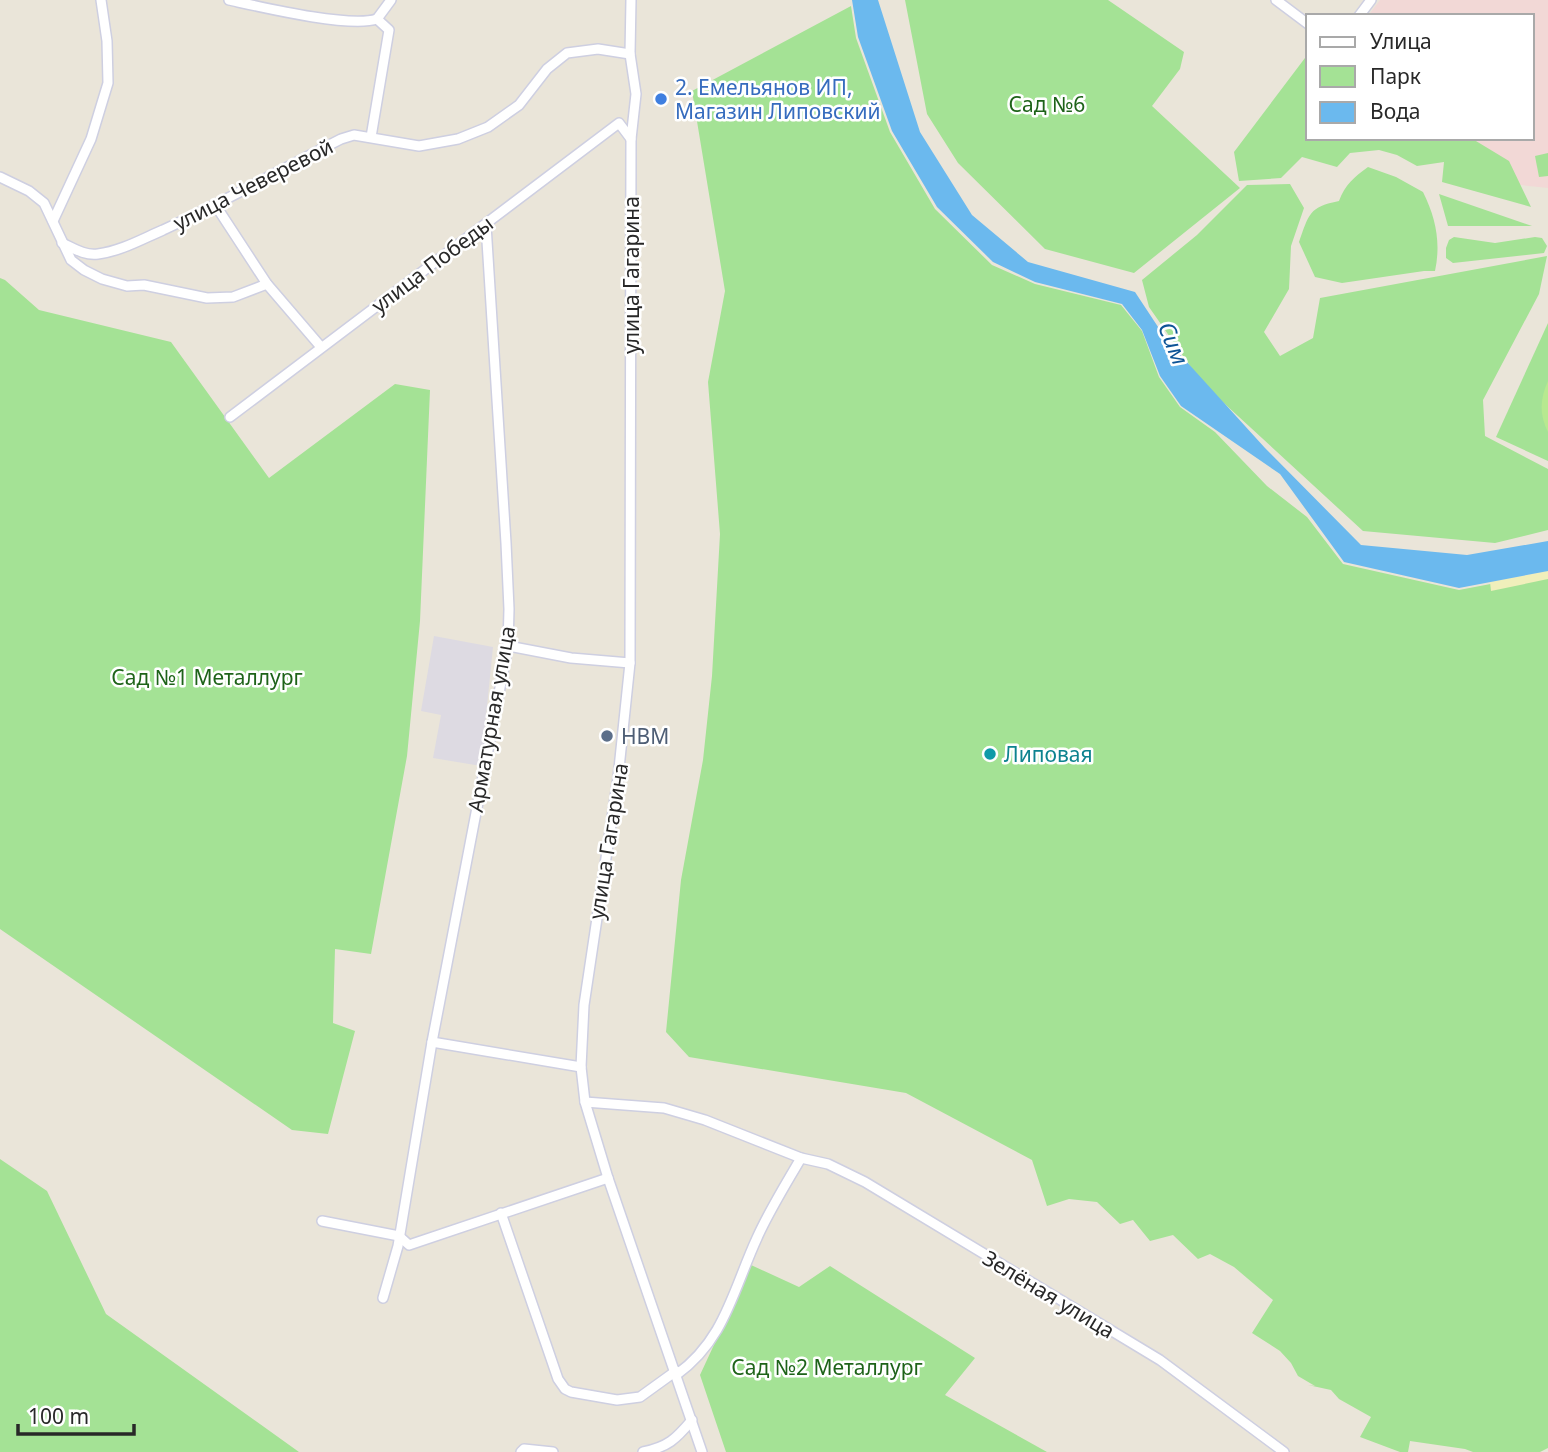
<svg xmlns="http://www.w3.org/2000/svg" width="1548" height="1452" font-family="'Noto Sans',sans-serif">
<rect width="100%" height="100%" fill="#eae5d9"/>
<polygon fill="#dddae2" points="434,636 493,647 481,766 433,758 441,715 421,711"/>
<polygon fill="#f2d8d6" points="1380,0 1548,0 1548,188 1502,183 1386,138 1532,138 1532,16 1368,16"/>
<g fill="#a4e295">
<polygon points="905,0 1108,0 1184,52 1180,69 1152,106 1240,188 1134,273 1045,249 958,163 927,114"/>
<polygon points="851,6 856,38 890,132 935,209 992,265 1035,284 1121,305 1142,331 1159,377 1180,407 1215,432 1267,486 1307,517 1343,564 1459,590 1548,573 1548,1448 1540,1452 1473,1452 1465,1449 1410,1441 1408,1452 1400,1452 1360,1437 1371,1417 1339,1399 1331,1390 1308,1385 1315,1386 1298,1376 1291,1363 1280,1351 1252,1333 1273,1300 1234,1267 1210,1254 1198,1259 1173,1235 1150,1241 1133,1220 1120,1224 1097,1202 1069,1199 1047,1206 1032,1160 906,1093 689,1057 666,1032 681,880 703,760 712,676 720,534 708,382 725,291 692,91"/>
<polygon points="1308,54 1308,138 1471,138 1509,161 1531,207 1442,182 1444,162 1417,166 1397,155 1379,150 1350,153 1337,167 1302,157 1281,178 1239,181 1234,152"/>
<polygon points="1548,153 1548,176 1539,177 1535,156"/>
<path d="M1368,167L1396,177L1423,192C1436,218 1441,243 1435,271H1424L1342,283L1315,277L1299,242C1309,214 1309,207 1339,201C1345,185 1354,177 1368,167Z"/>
<polygon points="1290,184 1304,208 1291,246 1289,289 1264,332 1280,356 1313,338 1320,298 1547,256 1539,294 1483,400 1485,436 1548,469 1548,530 1495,543 1363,531 1202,383 1149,307 1142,280 1197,235 1247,185"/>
<polygon points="1439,194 1532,226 1448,226"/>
<polygon points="1454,237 1495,243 1535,237 1542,238 1547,246 1544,253 1453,263 1446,258 1446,248 1449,240"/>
<polygon points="0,278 5,280 39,310 171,342 269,478 395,384 430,390 420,621 407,756 371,954 335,949 333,1023 355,1031 328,1134 292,1130 0,929"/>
<polygon points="1548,323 1548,461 1496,437"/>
<polygon points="0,1159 47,1191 106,1314 299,1452 0,1452"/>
<polygon points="751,1265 799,1287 830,1266 975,1358 945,1395 1047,1452 726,1452 700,1375"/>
</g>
<polygon fill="#f0efbb" points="1548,571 1548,579 1491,591 1490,582"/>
<path fill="#b7e990" d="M1548,381V432C1539,414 1540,399 1548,381Z"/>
<polygon fill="#6bb9ee" points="852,0 878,0 920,132 972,215 1028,262 1135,292 1166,339 1265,448 1361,545 1467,555 1548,541 1548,571 1459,588 1344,562 1280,474 1181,406 1160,376 1142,330 1122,304 1035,282 993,262 937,207 892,131 858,37"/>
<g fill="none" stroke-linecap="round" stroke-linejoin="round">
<g stroke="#cecfe1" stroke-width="12">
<g id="minor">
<path d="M229,0C261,7 349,28 377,19"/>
<polyline points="631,0 630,54 636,94 631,139 630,663 618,778 584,1005 581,1067 585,1102 608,1178 702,1452"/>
<polyline points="1276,0 1308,24"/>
<polyline points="1359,16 1371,0"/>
<polyline points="371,137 389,30 377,19 391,0"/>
<polyline points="0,177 29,191 44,203 71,260 84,270 102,279 127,286 144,285 207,298 233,297 267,284"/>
<polyline points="216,206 267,284 321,347"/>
<polyline points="53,221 91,139 108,83 107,41 101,0"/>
<path d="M62,243C73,248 85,256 98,254C121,251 142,239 163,230C224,202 282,169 341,139L354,135L419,146L458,139L488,127L519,105L547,69L567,53L598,49L630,54"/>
<polyline points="230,417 619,123 631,139"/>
<polyline points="508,646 571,658 630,663"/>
<polyline points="432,1042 581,1067"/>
<polyline points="585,1102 664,1108 705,1120 801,1158 828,1164 865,1182 1160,1360 1284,1452"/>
<polyline points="501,1213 558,1379 565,1389 571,1392 617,1400 640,1397 676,1371"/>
<polyline points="322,1221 399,1236 409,1245 608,1178"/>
<polyline points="383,1298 398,1246 432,1042 508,646 509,609 506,543 486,225"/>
<path d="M676,1375C725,1340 733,1290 757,1238C769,1211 786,1184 801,1158"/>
<polyline points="521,1452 524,1449 553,1452"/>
<path d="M643,1452C668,1447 676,1439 692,1420"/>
</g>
</g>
<use href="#minor" stroke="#fff" stroke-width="9"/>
</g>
<circle fill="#3f7fe0" stroke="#fff" stroke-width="2.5" cx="661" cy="99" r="7"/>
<circle fill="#5c6f8a" stroke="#fff" stroke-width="2.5" cx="607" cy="736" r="7"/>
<circle fill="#0f9aa8" stroke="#fff" stroke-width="2.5" cx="990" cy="754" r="7"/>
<g text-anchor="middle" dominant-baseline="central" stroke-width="5" stroke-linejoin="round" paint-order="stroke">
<g font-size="21" fill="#366cbe" stroke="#fff" text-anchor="start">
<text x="675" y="87">2. Емельянов ИП,<tspan x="675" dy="24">Магазин Липовский</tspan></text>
</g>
<g font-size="21" fill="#1e6319" stroke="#fff">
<text x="1047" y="104">Сад №6</text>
<text x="207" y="677">Сад №1 Металлург</text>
<text x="827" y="1367">Сад №2 Металлург</text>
</g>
<g font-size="21" fill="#282828" stroke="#fff">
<text transform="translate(253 184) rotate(-27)">улица Чеверевой</text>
<text transform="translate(432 264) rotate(-37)">улица Победы</text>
<text transform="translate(631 275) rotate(-90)">улица Гагарина</text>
<text transform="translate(491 719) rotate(-80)">Арматурная улица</text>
<text transform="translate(608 841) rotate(-81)">улица Гагарина</text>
<text transform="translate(1049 1294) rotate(31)">Зелёная улица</text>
</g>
<g font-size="21" fill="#4e5e75" stroke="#fff" text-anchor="start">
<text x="621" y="736">НВМ</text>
</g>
<g font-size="21" fill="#0d838f" stroke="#fff" text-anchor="start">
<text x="1004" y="754">Липовая</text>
</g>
<g font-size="23" font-style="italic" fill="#0d5496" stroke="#fff">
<text transform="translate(1174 343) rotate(68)">Сим</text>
</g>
</g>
<rect x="1306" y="14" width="228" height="126" fill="#ffffff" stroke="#a9a9a9" stroke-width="2"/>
<rect x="1320" y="37" width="35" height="10" fill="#ffffff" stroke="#a9a9a9" stroke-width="2"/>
<text x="1370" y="49" font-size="21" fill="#282828">Улица</text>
<rect x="1320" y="66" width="35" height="21" fill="#a4e295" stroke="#a9a9a9" stroke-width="2"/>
<text x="1370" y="84" font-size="21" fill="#282828">Парк</text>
<rect x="1320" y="102" width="35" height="21" fill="#6bb9ee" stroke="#a9a9a9" stroke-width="2"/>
<text x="1370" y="119" font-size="21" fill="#282828">Вода</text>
<path d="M18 1424v10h116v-10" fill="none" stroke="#282828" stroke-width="3.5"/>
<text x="28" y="1424" font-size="21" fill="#282828" stroke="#ffffff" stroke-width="5" paint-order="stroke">100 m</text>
</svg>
